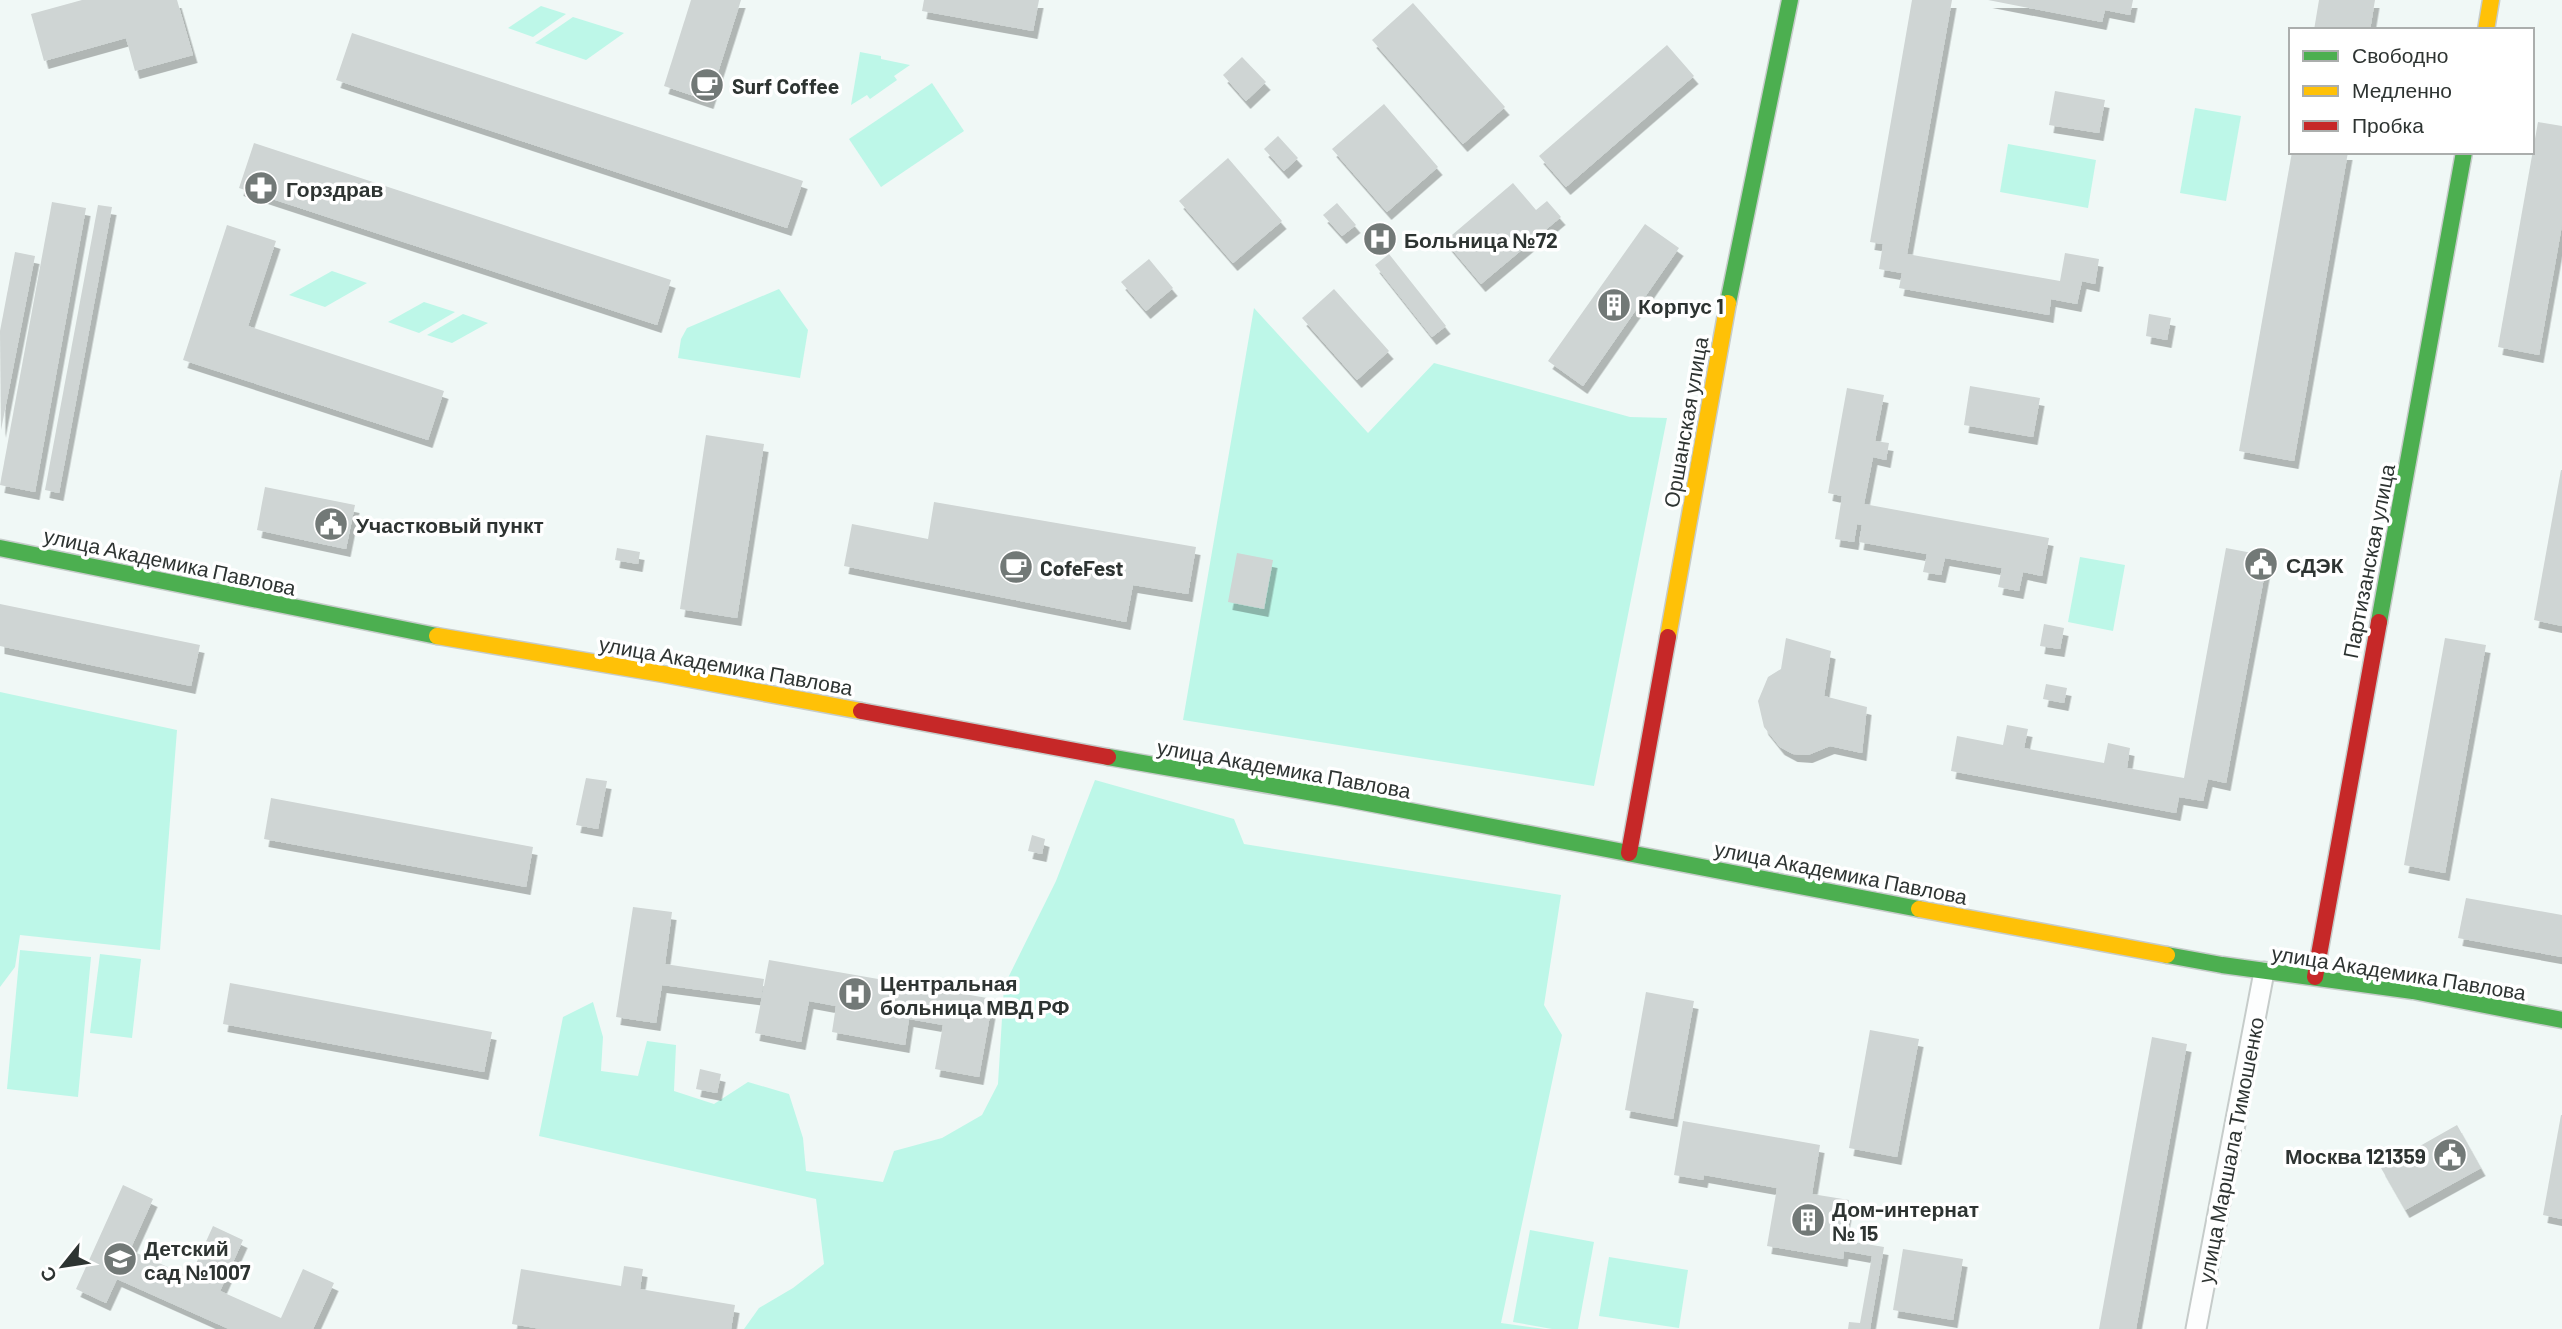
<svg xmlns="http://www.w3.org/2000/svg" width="2562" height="1329" font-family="Barlow,sans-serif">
<defs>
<filter id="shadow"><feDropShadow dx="4.5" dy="8" stdDeviation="0" flood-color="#0004"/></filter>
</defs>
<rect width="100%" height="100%" fill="#f0f8f6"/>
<g fill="#bdf7e8">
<polygon points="541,6 566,14 533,37 508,28"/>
<polygon points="573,17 624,33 586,60 535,43"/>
<polygon points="860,52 881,56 881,59 910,65 894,76 897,80 870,99 867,95 851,105"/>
<polygon points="932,83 964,131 881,187 849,139"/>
<polygon points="2195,108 2241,116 2226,201 2180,193"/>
<polygon points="2008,144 2096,160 2088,208 2000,192"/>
<polygon points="332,271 367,283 325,307 289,295"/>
<polygon points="779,289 808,330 800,378 678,358 681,339 687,328"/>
<polygon points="424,302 455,312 419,333 388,322"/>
<polygon points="1254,308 1368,433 1434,363 1630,417 1667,418 1594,786 1183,720"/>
<polygon points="463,314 488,323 452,343 427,335"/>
<polygon points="2080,557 2125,565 2113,631 2068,622"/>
<polygon points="0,692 177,730 160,950 20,935 15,967 0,987"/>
<polygon points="1095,780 1234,819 1244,844 1561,895 1544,1005 1562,1035 1501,1323 1545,1329 744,1329 759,1308 793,1288 824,1264 816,1199 539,1136 563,1017 593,1002 603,1037 601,1071 638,1076 647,1041 676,1045 674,1091 714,1104 748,1082 789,1094 803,1138 806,1171 883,1182 894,1151 942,1138 982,1115 998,1084 1004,986 1056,881"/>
<polygon points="20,950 91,957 78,1097 7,1089"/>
<polygon points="100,954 141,959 132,1038 90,1033"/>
<polygon points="1530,1230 1594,1242 1578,1329 1552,1329 1513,1322"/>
<polygon points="1609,1257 1688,1270 1679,1328 1599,1316"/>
</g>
<g fill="#cfd5d4" filter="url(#shadow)">
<polygon points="82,0 177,0 193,55 135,71 126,38 44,61 31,14"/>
<polygon points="691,0 741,0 709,101 664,86"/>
<polygon points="924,0 1039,0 1033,31 922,11"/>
<polygon points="1912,0 1952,0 1907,254 2060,281 2065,253 2099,259 2095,284 2082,281 2077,304 2051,299 2049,315 1899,288 1902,273 1879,269 1883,244 1870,242"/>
<polygon points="1988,0 2133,0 2130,15 2105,10 2102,22"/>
<polygon points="2319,0 2375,0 2370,30 2314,30"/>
<polygon points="1413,3 1505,107 1463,144 1372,40"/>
<polygon points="352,33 803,181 787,228 336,80"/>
<polygon points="1667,45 1694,76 1566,187 1539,156"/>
<polygon points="1242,57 1266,82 1246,101 1223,75"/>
<polygon points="2055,91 2105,100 2099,133 2049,125"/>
<polygon points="1384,104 1438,167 1387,212 1332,149"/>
<polygon points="2538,122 2562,126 2562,225 2539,355 2498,347"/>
<polygon points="1278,136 1298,158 1284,171 1264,149"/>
<polygon points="254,143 671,280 657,325 239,188"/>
<polygon points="2292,152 2348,152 2294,461 2239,451"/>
<polygon points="1228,158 1282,221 1233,263 1179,201"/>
<polygon points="1513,183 1536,210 1547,201 1561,217 1481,284 1445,241"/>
<polygon points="52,202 86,208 35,492 0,485"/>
<polygon points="1337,203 1356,225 1342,236 1323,215"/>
<polygon points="98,205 112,207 59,493 45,490"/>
<polygon points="1645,224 1679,248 1583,386 1548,361"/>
<polygon points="227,225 276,241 248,326 444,391 428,440 183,360"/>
<polygon points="15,252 35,256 1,430 0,331"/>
<polygon points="1389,254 1446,326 1432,337 1375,265"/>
<polygon points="1149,259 1173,288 1146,311 1121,282"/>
<polygon points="1334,289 1389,351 1357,380 1302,318"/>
<polygon points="2149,314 2171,318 2167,340 2146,336"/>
<polygon points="1970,386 2040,398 2033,437 1964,425"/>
<polygon points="1847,388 1884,395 1875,441 1889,443 1886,460 1873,457 1864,504 2049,538 2042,576 2023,572 2019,591 1998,587 2002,568 1945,558 1941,575 1923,572 1927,554 1859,542 1862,525 1857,524 1854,542 1835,539 1842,496 1828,493"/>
<polygon points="706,435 764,444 737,618 680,609"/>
<polygon points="2561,470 2562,470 2562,626 2534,620"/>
<polygon points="265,487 355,505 346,549 257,530"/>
<polygon points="934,502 1196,547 1188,594 1133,585 1126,622 844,566 852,524 928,539"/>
<polygon points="617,548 640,552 638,564 615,560"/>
<polygon points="2226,548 2268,556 2226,783 2208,779 2203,801 2179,797 2176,813 1951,771 1957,736 2003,745 2007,725 2028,729 2024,748 2104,763 2108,743 2130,748 2127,768 2184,778"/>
<polygon points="1237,553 1273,560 1264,609 1228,602"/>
<polygon points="0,604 200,645 191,686 0,646"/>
<polygon points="2044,624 2064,628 2060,649 2040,646"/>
<polygon points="1786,638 1831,651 1824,696 1867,707 1862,753 1830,746 1808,755 1793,754 1780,747 1764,727 1758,701 1768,677 1781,669"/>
<polygon points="2445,638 2486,645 2445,873 2404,865"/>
<polygon points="2046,684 2067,688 2064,703 2043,699"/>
<polygon points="586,778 607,781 598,829 576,825"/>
<polygon points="271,798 533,847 526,887 264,839"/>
<polygon points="1032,835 1045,839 1042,854 1028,851"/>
<polygon points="2466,898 2562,915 2562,957 2458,938"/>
<polygon points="633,907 672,912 665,964 764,979 761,998 662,985 656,1023 616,1017"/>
<polygon points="769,960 993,999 979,1077 935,1069 943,1025 909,1019 905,1045 832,1032 836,1006 809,1001 801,1042 755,1033"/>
<polygon points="230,983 492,1032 484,1072 223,1024"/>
<polygon points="1646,992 1694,1001 1673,1119 1625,1110"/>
<polygon points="1870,1030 1919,1039 1897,1157 1849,1148"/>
<polygon points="2152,1037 2187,1044 2136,1329 2099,1329"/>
<polygon points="700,1069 721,1074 717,1093 696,1089"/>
<polygon points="2561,1115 2562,1115 2562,1219 2543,1215"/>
<polygon points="1683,1121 1820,1145 1812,1194 1849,1200 1842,1240 1884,1247 1870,1329 1848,1329 1849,1322 1860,1323 1872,1256 1844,1251 1843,1259 1767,1246 1777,1188 1704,1175 1703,1180 1674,1175"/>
<polygon points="2457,1125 2481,1168 2405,1210 2381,1168"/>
<polygon points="123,1185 153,1199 130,1250 190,1277 213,1226 243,1240 220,1291 281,1318 303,1269 334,1283 313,1329 229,1329 117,1279 106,1303 76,1289"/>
<polygon points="1903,1249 1963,1259 1953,1320 1893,1310"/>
<polygon points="624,1266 643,1269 640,1289 735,1305 731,1329 541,1329 512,1324 521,1269 621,1286"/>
</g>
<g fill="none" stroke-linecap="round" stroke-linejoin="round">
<g stroke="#c6ccca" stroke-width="23">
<polyline id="street" points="2196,1329 2264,972"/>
</g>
<g stroke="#c6ccca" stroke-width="19">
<g id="fast">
<polyline points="1728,303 1790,0"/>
<polyline points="0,548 437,636"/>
<polyline points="2379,622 2464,152"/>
<polyline points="1108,757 1342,798 1919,909"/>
<polyline points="2167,955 2222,965 2413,991 2562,1020"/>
</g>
</g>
<g stroke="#c6ccca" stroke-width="19">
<g id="slow">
<polyline points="2486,30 2491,0"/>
<polyline points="437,636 663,674 861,711"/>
<polyline points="1668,637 1728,303"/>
<polyline points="1919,909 2167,955"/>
</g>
</g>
<g stroke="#c6ccca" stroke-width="19">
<g id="jam">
<polyline points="861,711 1108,757"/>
<polyline points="1629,853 1668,637"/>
<polyline points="2315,977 2379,622"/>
</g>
</g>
<use href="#street" stroke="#fdfefe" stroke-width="19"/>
<use href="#fast" stroke="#4caf50" stroke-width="16"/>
<use href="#slow" stroke="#ffc107" stroke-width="16"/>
<use href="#jam" stroke="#c62828" stroke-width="16"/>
</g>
<defs>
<g id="cafe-disc" transform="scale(1.75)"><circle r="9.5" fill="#727977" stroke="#fff"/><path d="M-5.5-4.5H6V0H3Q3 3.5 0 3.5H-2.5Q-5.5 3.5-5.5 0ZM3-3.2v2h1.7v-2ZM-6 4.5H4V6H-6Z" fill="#fff"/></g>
<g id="pharmacy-disc" transform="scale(1.75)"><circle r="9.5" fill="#727977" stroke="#fff"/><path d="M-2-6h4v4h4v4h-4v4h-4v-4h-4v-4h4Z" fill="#fff"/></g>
<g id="hospital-disc" transform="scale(1.75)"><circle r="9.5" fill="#727977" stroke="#fff"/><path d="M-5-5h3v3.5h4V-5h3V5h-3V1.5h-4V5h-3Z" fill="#fff"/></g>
<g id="building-disc" transform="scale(1.75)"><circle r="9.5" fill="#727977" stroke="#fff"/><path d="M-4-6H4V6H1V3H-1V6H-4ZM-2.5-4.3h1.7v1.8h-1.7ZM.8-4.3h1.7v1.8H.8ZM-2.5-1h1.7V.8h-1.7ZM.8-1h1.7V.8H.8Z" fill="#fff"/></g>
<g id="civic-disc" transform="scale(1.75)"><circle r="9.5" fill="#727977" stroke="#fff"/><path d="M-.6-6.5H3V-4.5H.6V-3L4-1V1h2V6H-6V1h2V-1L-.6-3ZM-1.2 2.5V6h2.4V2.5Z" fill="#fff"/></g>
<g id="school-disc" transform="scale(1.75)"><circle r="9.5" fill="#727977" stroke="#fff"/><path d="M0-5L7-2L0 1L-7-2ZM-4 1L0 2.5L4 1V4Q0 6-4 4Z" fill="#fff"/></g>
</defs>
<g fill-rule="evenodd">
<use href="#cafe-disc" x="707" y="85"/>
<use href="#pharmacy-disc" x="261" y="188"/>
<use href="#hospital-disc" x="1380" y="239"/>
<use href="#building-disc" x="1614" y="305"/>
<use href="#civic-disc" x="331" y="524"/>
<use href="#civic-disc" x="2261" y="564"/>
<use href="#cafe-disc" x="1016" y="567"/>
<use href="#hospital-disc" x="855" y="994"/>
<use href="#civic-disc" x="2450" y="1155"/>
<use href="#building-disc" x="1808" y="1220"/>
<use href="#school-disc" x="120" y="1259"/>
</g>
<g text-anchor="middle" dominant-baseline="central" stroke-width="7" stroke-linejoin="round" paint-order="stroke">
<g font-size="21" font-weight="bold" fill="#2e3432" stroke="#fff" text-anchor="start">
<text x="732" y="85">Surf Coffee</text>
<text x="286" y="188">Горздрав</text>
<text x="1404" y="239">Больница №72</text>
<text x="1638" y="305">Корпус 1</text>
<text x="356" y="524">Участковый пункт</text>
<text x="2286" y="564">СДЭК</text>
<text x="1040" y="567">CofeFest</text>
<text x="880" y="982">Центральная<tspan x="880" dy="24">больница МВД РФ</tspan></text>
<text x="2426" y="1155" text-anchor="end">Москва 121359</text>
<text x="1832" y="1208">Дом-интернат<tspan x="1832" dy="24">№ 15</tspan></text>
<text x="144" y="1247">Детский<tspan x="144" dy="24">сад №1007</tspan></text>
</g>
<g font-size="21" fill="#2e3432" stroke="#fff">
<text transform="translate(1685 422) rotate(-80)">Оршанская улица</text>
<text transform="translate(170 561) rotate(12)">улица Академика Павлова</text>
<text transform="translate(2368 561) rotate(-79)">Партизанская улица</text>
<text transform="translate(726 665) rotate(10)">улица Академика Павлова</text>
<text transform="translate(1284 768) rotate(10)">улица Академика Павлова</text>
<text transform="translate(1841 872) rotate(11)">улица Академика Павлова</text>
<text transform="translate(2399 972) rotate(9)">улица Академика Павлова</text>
<text transform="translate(2230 1150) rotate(-79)">улица Маршала Тимошенко</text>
</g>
</g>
<rect x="2289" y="28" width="245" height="126" fill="#ffffff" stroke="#abaead" stroke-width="2"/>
<rect x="2303" y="51" width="35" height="10" fill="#4caf50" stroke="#abaead" stroke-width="2"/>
<text x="2352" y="63" font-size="21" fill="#2e3432">Свободно</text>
<rect x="2303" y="86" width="35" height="10" fill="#ffc107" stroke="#abaead" stroke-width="2"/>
<text x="2352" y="98" font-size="21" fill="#2e3432">Медленно</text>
<rect x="2303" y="121" width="35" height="10" fill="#c62828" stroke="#abaead" stroke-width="2"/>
<text x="2352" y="133" font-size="21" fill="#2e3432">Пробка</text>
<g transform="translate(63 1266) rotate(240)" stroke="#ffffff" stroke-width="5" paint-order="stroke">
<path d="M0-5L12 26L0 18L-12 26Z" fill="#2e3432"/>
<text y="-10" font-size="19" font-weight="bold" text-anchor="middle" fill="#2e3432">С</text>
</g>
</svg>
